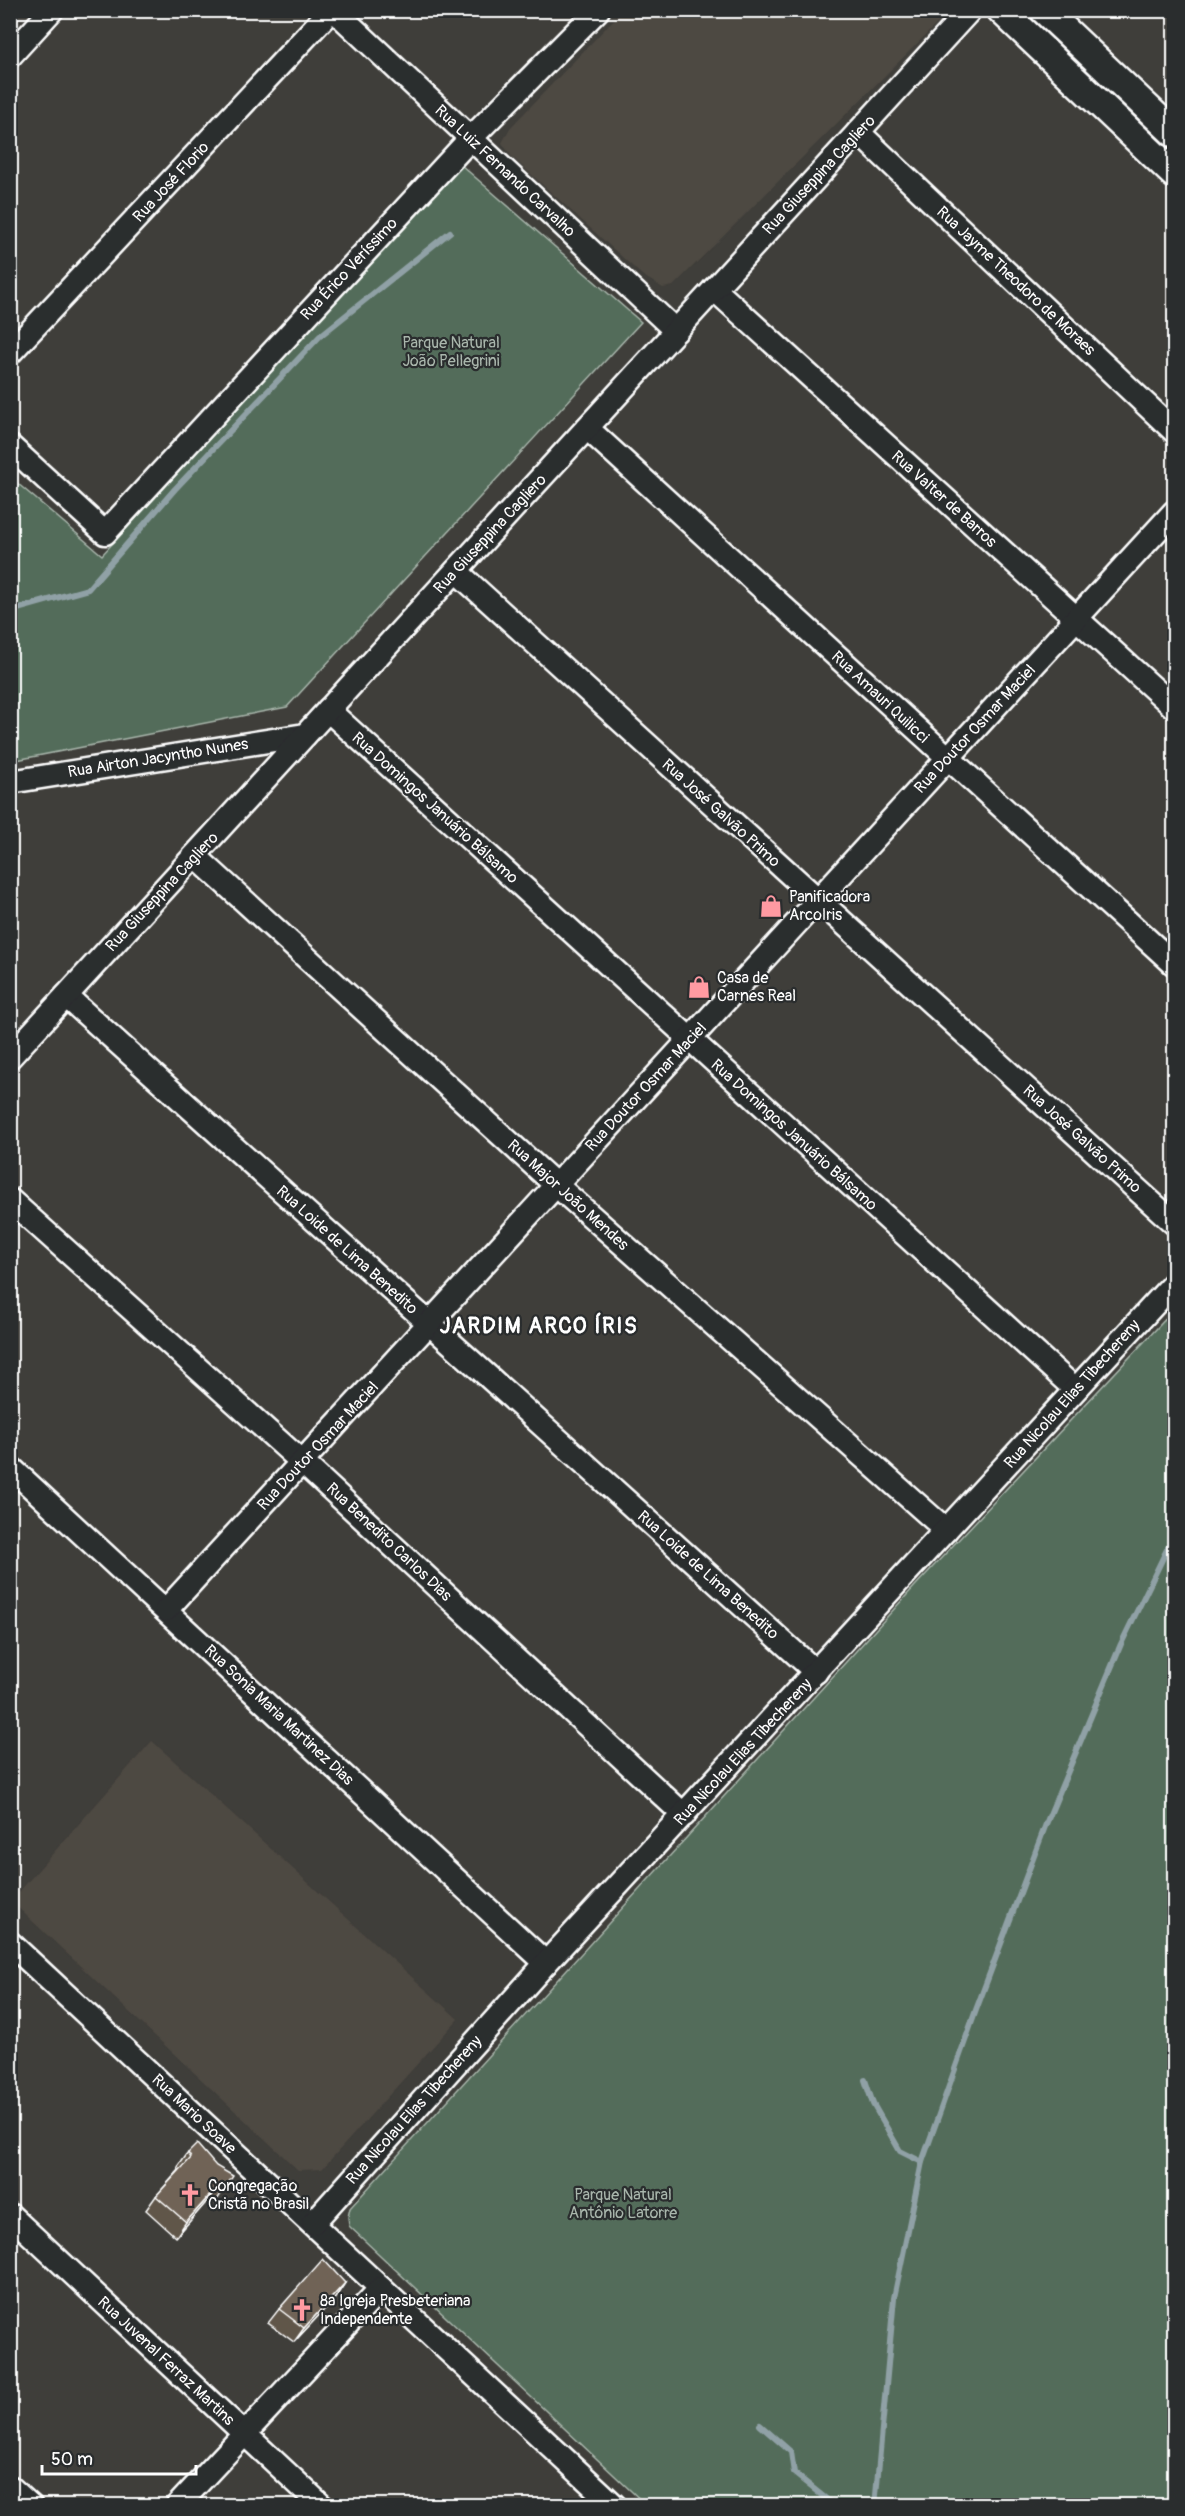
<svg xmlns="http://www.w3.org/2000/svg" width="1185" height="2516" font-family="Pangolin,sans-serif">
<rect width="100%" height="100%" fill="#3f3e3a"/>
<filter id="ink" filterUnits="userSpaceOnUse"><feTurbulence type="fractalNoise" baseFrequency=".0167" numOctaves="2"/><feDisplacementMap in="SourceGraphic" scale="12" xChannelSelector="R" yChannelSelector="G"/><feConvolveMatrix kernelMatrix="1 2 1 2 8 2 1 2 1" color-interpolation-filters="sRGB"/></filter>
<g filter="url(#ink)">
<g fill="#4e4942">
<polygon points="623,10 950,10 950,11 673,286 663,288 642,275 512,157 502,143 510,128"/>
<polygon points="152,1741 458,2019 322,2169 298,2170 11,1901"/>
</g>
<g fill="#536c5a" stroke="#a9b6ac" stroke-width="1.5">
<polygon points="461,165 641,322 287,707 11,761 10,477 102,555"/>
<polygon points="1174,1310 1174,2505 646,2505 349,2226 348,2217 350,2208 915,1586"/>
</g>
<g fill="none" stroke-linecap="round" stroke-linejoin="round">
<g stroke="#90a1a6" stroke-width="6">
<polyline points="10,611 88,589 175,489 320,336 450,232"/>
<polyline points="865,2080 873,2104 900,2151 922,2162"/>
<polyline points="760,2425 791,2452 794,2473 835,2506"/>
<polyline points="875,2506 894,2298 922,2162 976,2010 1046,1824 1121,1644 1174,1535"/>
</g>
<g stroke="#fff" stroke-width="27">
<g id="minor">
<polyline points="334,10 676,331"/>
<polyline points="10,56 52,10"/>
<polyline points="858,132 1174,431"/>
<polyline points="714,289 1174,707"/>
<polyline points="10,353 331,10"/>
<polyline points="587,428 1174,964"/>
<polyline points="10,446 105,533 470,139 598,10"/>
<polyline points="456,571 1174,1223"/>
<polyline points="328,710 1075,1389"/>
<polyline points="10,782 305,735"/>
<polyline points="195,856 556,1185 946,1530"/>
<polyline points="66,996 816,1672"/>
<polyline points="10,1057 970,10"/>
<polyline points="10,1200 303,1463 684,1815"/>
<polyline points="10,1467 546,1963"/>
<polyline points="166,1610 1174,512"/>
<polyline points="10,1943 615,2506"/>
<polyline points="10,2215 322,2506"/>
<polyline points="313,2223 546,1963 1174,1283"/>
<polyline points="10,2487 31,2506"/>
<polyline points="177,2506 381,2288"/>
</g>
</g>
<g stroke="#fff" stroke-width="32">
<g id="tertiary">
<polyline points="1001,10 1174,174"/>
<polyline points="1044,10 1174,133"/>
</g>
</g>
<use href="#minor" stroke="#2a2d2e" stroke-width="22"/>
<use href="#tertiary" stroke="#2a2d2e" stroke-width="27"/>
</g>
<g fill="#60564a" stroke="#fff" stroke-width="1.5">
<polygon points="188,2153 225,2188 215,2203 209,2199 176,2237 146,2210 156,2196 179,2170 178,2167"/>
<polygon points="345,2283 335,2298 294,2342 268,2323 279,2309"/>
</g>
<g fill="#4e463c" stroke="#fff" stroke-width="1.5">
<polygon points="219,2185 209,2199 176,2237 186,2222"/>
<polygon points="345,2283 335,2298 294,2342 304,2328"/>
</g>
<g fill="#706456" stroke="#fff" stroke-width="1.5">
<polygon points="197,2144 216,2166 233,2176 225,2188 219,2185 186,2222 156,2196 191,2158 188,2153"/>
<polygon points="323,2259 345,2283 304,2328 279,2309"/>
</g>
</g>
<defs>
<g id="shop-bare" transform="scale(1.8)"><path d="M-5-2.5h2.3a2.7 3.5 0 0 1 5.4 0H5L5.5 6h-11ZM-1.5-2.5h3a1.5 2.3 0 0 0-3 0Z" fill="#ff9aa2" stroke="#2a2d2e" stroke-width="2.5" paint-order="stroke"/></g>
<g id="church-bare" transform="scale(1.8)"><path d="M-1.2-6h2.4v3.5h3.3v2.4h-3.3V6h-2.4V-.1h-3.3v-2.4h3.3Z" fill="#ff9aa2" stroke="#2a2d2e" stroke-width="2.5" paint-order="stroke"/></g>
</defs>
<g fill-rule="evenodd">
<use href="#shop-bare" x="771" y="906"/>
<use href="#shop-bare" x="699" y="987"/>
<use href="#church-bare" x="190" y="2195"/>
<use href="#church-bare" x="302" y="2310"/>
</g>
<g text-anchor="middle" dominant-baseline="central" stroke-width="4.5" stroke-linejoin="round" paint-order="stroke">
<g font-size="16" fill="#fff" stroke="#2a2d2e">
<text transform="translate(505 171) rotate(43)">Rua Luiz Fernando Carvalho</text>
<text transform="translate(819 175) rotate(-47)">Rua Giuseppina Cagliero</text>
<text transform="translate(171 182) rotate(-47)">Rua José Florio</text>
<text transform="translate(349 269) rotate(-47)">Rua Érico Veríssimo</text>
<text transform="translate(1016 281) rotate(43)">Rua Jayme Theodoro de Moraes</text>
<text transform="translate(944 499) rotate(42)">Rua Valter de Barros</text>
<text transform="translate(490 534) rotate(-47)">Rua Giuseppina Cagliero</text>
<text transform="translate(880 697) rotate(43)">Rua Amauri Quilicci</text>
<text transform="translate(975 729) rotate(-47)">Rua Doutor Osmar Maciel</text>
<text transform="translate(158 758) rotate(-9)">Rua Airton Jacyntho Nunes</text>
<text transform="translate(435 808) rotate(42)">Rua Domingos Januário Bálsamo</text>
<text transform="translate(721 813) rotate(42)">Rua José Galvão Primo</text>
<text transform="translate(162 892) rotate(-47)">Rua Giuseppina Cagliero</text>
<text transform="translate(646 1087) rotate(-47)">Rua Doutor Osmar Maciel</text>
<text transform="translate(794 1135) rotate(42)">Rua Domingos Januário Bálsamo</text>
<text transform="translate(1082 1139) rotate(42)">Rua José Galvão Primo</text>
<text transform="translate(568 1195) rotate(42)">Rua Major João Mendes</text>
<text transform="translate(347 1250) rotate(42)">Rua Loide de Lima Benedito</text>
<text transform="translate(1072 1394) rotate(-48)">Rua Nicolau Elias Tibechereny</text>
<text transform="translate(318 1446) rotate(-47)">Rua Doutor Osmar Maciel</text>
<text transform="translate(389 1542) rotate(43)">Rua Benedito Carlos Dias</text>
<text transform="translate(708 1575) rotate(42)">Rua Loide de Lima Benedito</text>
<text transform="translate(279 1715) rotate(43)">Rua Sonia Maria Martinez Dias</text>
<text transform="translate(743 1752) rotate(-47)">Rua Nicolau Elias Tibechereny</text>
<text transform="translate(414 2110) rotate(-48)">Rua Nicolau Elias Tibechereny</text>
<text transform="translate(194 2114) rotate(43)">Rua Mario Soave</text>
<text transform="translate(166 2361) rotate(43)">Rua Juvenal Ferraz Martins</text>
</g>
<g font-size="16" fill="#a9b6ac" stroke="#2a2d2e">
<text x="451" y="343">Parque Natural<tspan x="451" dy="18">João Pellegrini</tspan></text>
<text x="623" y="2195">Parque Natural<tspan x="623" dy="18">Antônio Latorre</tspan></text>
</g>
<g font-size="16" fill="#fff" stroke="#2a2d2e" text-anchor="start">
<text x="789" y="897">Panificadora<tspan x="789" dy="18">ArcoIris</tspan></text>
<text x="717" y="978">Casa de<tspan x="717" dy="18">Carnes Real</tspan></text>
<text x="208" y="2186">Congregação<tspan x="208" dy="18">Cristã no Brasil</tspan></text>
<text x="320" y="2301">8ª Igreja Presbeteriana<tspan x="320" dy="18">Independente</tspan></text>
</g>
<g font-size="22" font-weight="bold" letter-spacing="1.5" fill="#fff" stroke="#2a2d2e">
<text x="539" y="1326">JARDIM ARCO ÍRIS</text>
</g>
</g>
<rect width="1185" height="2516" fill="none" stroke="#2a2d2e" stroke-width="36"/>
<rect x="18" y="18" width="1149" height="2480" fill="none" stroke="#fff" stroke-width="2" filter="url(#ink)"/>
<path d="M42 2465v9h154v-9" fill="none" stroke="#ffffff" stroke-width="3"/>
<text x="51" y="2465" font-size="18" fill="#ffffff" stroke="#2a2d2e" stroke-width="4.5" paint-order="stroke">50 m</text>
</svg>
